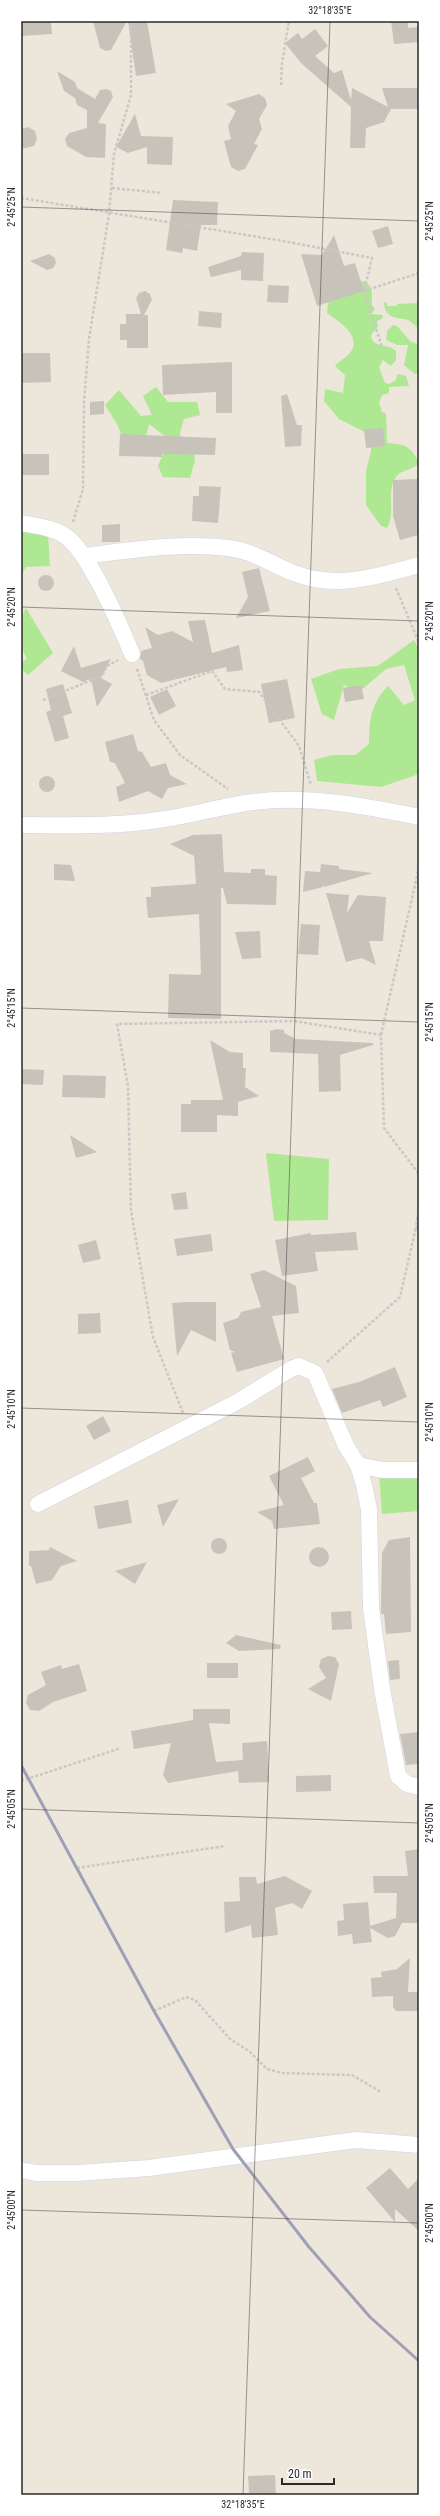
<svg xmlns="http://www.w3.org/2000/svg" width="440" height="2516" font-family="'Roboto Condensed',sans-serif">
<rect width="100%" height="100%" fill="#ede6db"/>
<g fill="#aee893">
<path d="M363,281C375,287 371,293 372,305L375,309L371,314L383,315L382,319L377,321L378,327L371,335C372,349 389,343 396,351V360L391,366L383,360L379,367L385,383L389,384L396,380L397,374L406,376L409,386L389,387V393L382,395L379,403L382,412L386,413L387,443C405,444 411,446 419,463C414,470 401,469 396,477C386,490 396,512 387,528L381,526L366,505V471L371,451V435L339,419L324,401L325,389L343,393L345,375L335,366C339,361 346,358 350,353C363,336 338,321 327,313L328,304L336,288Z"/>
<path d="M387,302V306H397V304L419,303V329C416,327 412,322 408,320C399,317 385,320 384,303Z"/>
<polygon points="393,325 397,326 410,341 419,345 419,372 415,374 404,365 408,345 397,345 386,340 387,331"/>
<polygon points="156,387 168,402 197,402 200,415 184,419 180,433 181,440 193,441 195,460 190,478 163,477 158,466 169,439 149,424 146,436 129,454 117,424 105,405 119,390 141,416 152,415 143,396"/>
<polygon points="21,523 48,534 50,566 26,567 21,575"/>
<path d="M26,608L53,653L28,675L21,669V662L27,659C19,644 17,623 26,608Z"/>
<path d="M414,640L419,649V774L381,787L317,781L314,760L332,755H355L369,744C369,721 371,703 388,686L404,705L415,700L404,665L386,669L359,692L344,685L334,720L322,714L311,679L339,669L378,666Z"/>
<polygon points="266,1153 329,1159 328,1220 274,1221"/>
<polygon points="419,1471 419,1511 382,1514 379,1473"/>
</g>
<g fill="#c8c3ba">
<polygon points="21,21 51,21 52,34 21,36"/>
<polygon points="93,21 127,21 111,50 106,51 100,48"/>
<polygon points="128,21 147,21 156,73 136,76"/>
<polygon points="391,21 408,21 408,28 419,27 419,42 394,44"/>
<polygon points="315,29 328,46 315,56 334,73 342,70 351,100 352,88 388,107 382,88 419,88 419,109 391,109 384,122 366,128 365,148 350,148 351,107 301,63 285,43 298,33 302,39"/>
<polygon points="57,71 75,82 77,88 95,99 100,90 106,89 111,91 113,97 98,123 106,124 105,158 86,157 67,146 65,139 69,133 87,128 87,110 77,105 75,98 64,91"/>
<polygon points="259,94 265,98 267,105 259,119 262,129 254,144 258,145 245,169 238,171 231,167 224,141 231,139 228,126 236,111 226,104"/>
<polygon points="135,114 141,136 173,137 172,165 147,164 147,147 128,153 116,147"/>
<polygon points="28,127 35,131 37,139 34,146 21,149 21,129"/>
<polygon points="173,200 218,202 217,225 201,225 197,251 183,248 182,253 166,250"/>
<polygon points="388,226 393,244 378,248 372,231"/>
<polygon points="334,235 344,266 355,263 364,291 317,306 301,254 322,255"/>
<polygon points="242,252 264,253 263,281 241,280 241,270 211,277 208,267 241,256"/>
<polygon points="49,254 55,258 56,263 53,268 47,270 30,261"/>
<polygon points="268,285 289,286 288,303 267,302"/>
<polygon points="145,291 150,294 152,300 144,315 148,315 148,348 127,348 127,340 120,340 120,324 126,324 126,314 141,314 136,298 139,293"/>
<polygon points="199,311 222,313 221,328 198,326"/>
<polygon points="21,353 50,353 51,382 21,383"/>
<polygon points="232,362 232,413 216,413 216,392 163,395 162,365"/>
<polygon points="287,394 297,425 302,425 301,446 285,447 281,396"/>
<polygon points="104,401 104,414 90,415 90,402"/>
<polygon points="383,428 385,446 366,448 364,429"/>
<polygon points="120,434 216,438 215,455 162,454 162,457 119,456"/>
<rect x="21" y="454" width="28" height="21"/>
<polygon points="417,479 418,535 400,540 393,516 393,480"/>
<polygon points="199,486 221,487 218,523 192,521 193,496 199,496"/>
<polygon points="120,524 120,542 102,542 102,525"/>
<polygon points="259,568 270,611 236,618 248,597 242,572"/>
<circle cx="46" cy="583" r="8"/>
<polygon points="205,620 212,653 239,645 243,670 227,672 226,667 161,683 147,675 143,661 140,659 141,651 152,648 145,627 158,635 172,631 193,642 188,621"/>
<polygon points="74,646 81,668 111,659 101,678 112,684 97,707 91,679 85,681 85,683 61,671"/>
<polygon points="287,679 295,718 269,723 261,684"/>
<polygon points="63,684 72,713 63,716 69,738 55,742 46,712 51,710 46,689"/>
<polygon points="361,685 364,699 345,702 343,688"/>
<polygon points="167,689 176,706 159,715 150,697"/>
<polygon points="133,734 138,751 142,752 151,767 166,763 170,775 187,784 168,788 162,799 148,791 119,802 116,787 125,783 115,763 110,762 105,742"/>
<circle cx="47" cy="784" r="8"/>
<polygon points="222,834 224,872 251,873 251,869 265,869 265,875 277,876 276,905 227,904 223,888 221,888 221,1019 168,1018 169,974 200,975 201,973 199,914 148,918 146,897 151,897 151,887 196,884 194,856 170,844 193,835"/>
<polygon points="54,864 71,865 75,881 54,880"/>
<polygon points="321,864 339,866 339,869 373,873 324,887 323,883 323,887 303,892 305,871 320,872"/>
<polygon points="326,893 349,895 347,913 358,895 386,897 383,941 369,941 376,965 362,958 346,962"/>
<polygon points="301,924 320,925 318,955 298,954"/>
<polygon points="260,931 261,958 242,959 235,932"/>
<polygon points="277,1029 284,1030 284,1033 296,1039 373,1043 373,1045 340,1055 341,1091 319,1092 318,1054 270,1052 270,1031"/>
<polygon points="210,1040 230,1052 243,1053 243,1068 246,1068 245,1087 259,1096 238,1102 238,1116 217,1115 217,1132 181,1132 181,1104 191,1104 191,1100 223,1100"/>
<polygon points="21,1069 44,1070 43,1085 21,1084"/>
<polygon points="63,1075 106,1076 105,1098 62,1097"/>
<polygon points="70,1135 97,1152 76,1158"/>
<polygon points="186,1192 188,1209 174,1210 171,1194"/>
<polygon points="356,1232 358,1250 315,1252 318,1271 282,1276 275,1240 311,1233 311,1235"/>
<polygon points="211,1234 213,1251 177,1256 174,1239"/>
<polygon points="96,1240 101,1259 83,1263 78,1245"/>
<polygon points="264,1270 296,1286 299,1313 272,1316 284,1359 237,1372 231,1353 235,1352 230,1350 223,1323 238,1318 241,1312 261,1307 250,1274"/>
<polygon points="188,1302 216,1302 216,1342 191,1330 177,1356 172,1303"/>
<polygon points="100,1313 101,1333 78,1334 78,1314"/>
<polygon points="395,1367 407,1397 383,1407 380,1400 342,1413 332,1389 359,1382"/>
<polygon points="103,1416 111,1431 94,1440 86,1426"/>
<polygon points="308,1457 315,1471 301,1478 314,1503 317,1503 320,1524 274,1529 272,1521 257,1512 284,1505 269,1476"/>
<polygon points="179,1499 163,1527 157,1505"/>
<polygon points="128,1500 132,1523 98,1529 94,1506"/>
<polygon points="410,1537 411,1632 386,1634 384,1614 381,1614 381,1608 382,1553 389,1540"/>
<circle cx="219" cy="1546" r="8"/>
<polygon points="50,1547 77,1561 61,1566 52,1580 36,1584 31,1566 29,1566 29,1551 49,1550"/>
<circle cx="319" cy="1557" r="10"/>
<polygon points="147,1562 135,1584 115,1571"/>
<polygon points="351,1611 352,1629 332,1630 331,1612"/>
<polygon points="236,1635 281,1645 280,1649 239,1651 226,1643"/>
<polygon points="328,1656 335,1657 339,1664 331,1701 308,1689 326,1678 319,1667 321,1659"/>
<polygon points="399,1660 400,1679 390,1680 388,1661"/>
<rect x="207" y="1663" width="31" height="15"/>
<polygon points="79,1664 87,1691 53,1702 39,1711 30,1710 26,1703 28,1695 46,1685 41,1672 61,1665 62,1669"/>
<polygon points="193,1709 230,1709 230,1724 209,1723 216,1762 243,1760 242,1743 267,1741 269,1782 239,1783 238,1771 168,1783 163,1775 171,1743 134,1749 131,1731 193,1720"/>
<polygon points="419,1732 419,1764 406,1765 400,1734"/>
<polygon points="331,1775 331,1791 296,1792 296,1776"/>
<polygon points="419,1849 419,1923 402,1923 395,1936 388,1938 370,1928 372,1942 353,1944 352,1934 338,1936 337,1921 344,1920 343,1904 368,1902 370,1926 396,1918 397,1893 374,1893 373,1876 408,1876 405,1851"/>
<polygon points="285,1876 312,1891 302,1909 292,1903 275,1908 278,1935 252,1938 251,1925 225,1933 224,1902 240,1901 239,1877 256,1877 257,1884"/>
<polygon points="410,1958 408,1992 419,1992 419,2011 396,2011 393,2007 393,1996 372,1997 371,1978 382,1977 381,1972 397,1969"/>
<polygon points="390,2168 408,2189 419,2178 419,2231 395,2209 395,2222 366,2188"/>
<polygon points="275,2475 276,2495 249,2493 248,2476"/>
</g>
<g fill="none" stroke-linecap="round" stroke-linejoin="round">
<g stroke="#d0d3e4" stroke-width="17">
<g id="street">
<path d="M21,523C36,526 56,528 68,538C90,556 120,625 132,654"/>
<path d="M84,556C131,550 181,542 229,548C254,551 272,565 294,573C336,590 378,576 419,565"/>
<path d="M21,825C67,825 112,827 158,820C190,816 221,806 253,802C307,795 366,806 419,817"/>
<polyline points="358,1465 382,1470 419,1470"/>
<polyline points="38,1504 237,1402 291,1369 299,1366 315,1373 346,1446 358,1465 364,1485 369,1509 371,1608 382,1689 398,1776 407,1784 419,1787"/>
<polyline points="21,2170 36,2173 77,2173 149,2168 356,2140 419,2145"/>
</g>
</g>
<g stroke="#c8c8c8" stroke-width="2.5" stroke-dasharray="3 2" stroke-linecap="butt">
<polyline points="281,85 282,63 289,21"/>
<polyline points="112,188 162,193"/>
<polyline points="21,198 283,241 372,258 364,291 382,347"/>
<polyline points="364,291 419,273"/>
<polyline points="73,522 83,489 84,402 89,339 109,214 114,154 131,95 131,21"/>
<polyline points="396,588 419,643"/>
<polyline points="137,669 154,720 180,755 228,789"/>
<polyline points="146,695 212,671 225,689 259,692 299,746 311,785"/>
<polyline points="43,700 102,676 107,666 118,660"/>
<polyline points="381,1035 419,867"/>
<polyline points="419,1207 416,1227 419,1228"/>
<polyline points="327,1362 400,1297 416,1227"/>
<polyline points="183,1413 153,1337 131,1211 128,1086 117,1024 294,1021 381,1035 384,1128 419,1174"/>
<polyline points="21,1781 121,1748"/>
<polyline points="77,1868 225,1846"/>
<polyline points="154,2011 186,1997 195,2000 230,2039 249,2051 267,2069 282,2073 352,2075 381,2092"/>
</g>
<use href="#street" stroke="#fff" stroke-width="16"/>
<polyline stroke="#9da0b6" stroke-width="3" points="21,1765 154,2011 233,2149 309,2247 370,2317 419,2361"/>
</g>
<path fill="none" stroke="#2a2a2a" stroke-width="1" stroke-opacity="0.45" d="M21,207L419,221M21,607L419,621M21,1008L419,1022M21,1408L419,1422M21,1809L419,1823M21,2210L419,2223M243,2495L330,21"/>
<rect width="440" height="2516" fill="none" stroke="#ffffff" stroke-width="44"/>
<path d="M282 2478v6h52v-6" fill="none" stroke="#2a2a2a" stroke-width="2"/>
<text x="288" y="2478" font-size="12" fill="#2a2a2a" stroke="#ffffff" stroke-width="3" paint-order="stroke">20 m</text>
<rect x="22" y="22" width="396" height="2472" fill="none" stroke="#2a2a2a" stroke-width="1.5"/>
<g font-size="10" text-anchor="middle" fill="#2a2a2a">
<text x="330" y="14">32°18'35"E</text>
<text transform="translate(11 207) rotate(-90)" y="4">2°45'25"N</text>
<text transform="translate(429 221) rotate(-90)" y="4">2°45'25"N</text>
<text transform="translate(11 607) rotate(-90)" y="4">2°45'20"N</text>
<text transform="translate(429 621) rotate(-90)" y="4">2°45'20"N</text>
<text transform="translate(11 1008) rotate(-90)" y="4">2°45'15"N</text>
<text transform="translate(429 1022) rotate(-90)" y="4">2°45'15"N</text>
<text transform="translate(11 1409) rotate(-90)" y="4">2°45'10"N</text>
<text transform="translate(429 1422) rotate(-90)" y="4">2°45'10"N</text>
<text transform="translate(11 1809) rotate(-90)" y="4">2°45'05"N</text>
<text transform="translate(429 1823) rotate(-90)" y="4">2°45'05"N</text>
<text transform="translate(11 2210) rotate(-90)" y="4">2°45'00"N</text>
<text transform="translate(429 2223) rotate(-90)" y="4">2°45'00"N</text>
<text x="243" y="2508">32°18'35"E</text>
</g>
</svg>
